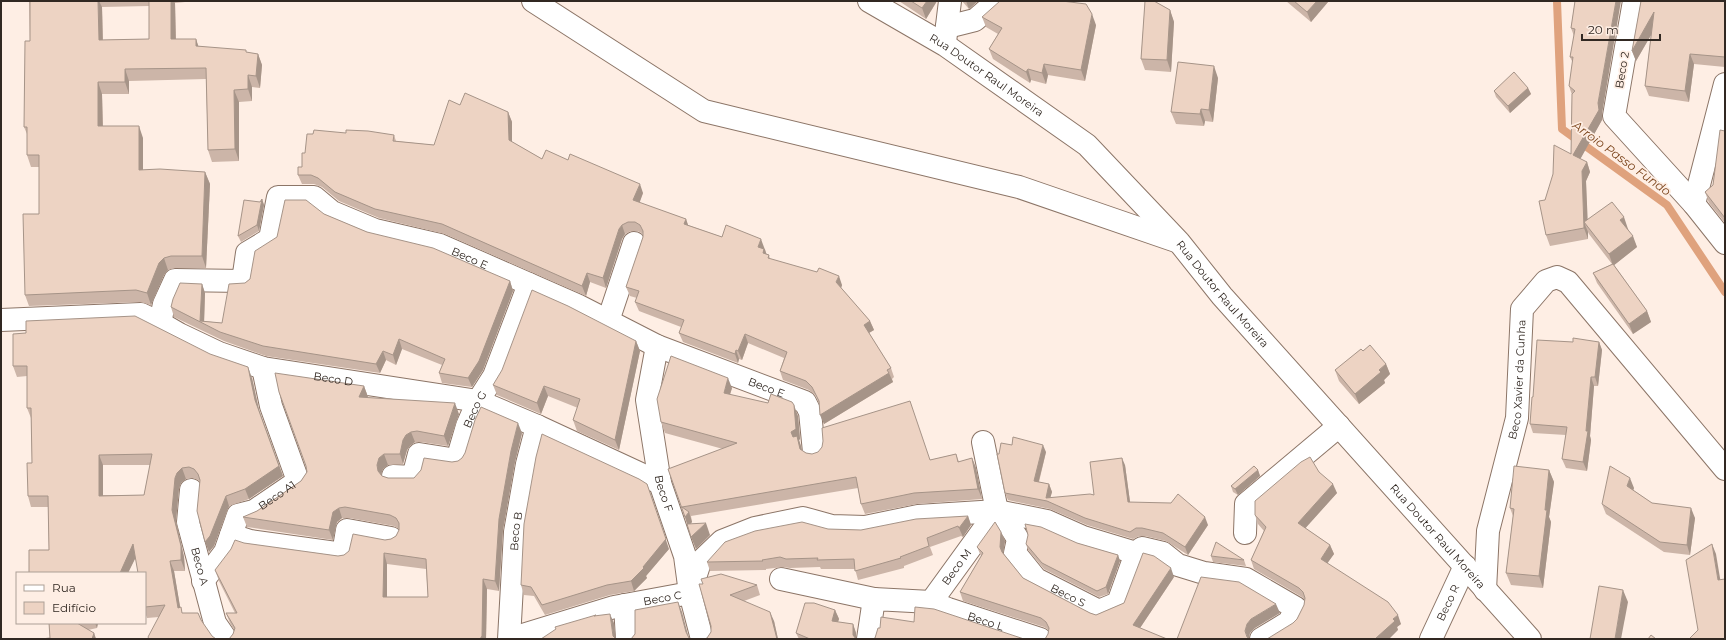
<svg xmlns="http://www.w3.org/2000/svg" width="1726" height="640" font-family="Montserrat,sans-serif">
<rect width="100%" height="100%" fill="#feeee4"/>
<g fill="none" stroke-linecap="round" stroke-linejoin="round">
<polyline stroke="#dfa27d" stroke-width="8" points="1557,1 1562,129 1667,205 1725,292"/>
<g stroke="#8c7567" stroke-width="24">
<g id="minor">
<polyline points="533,1 704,111 1019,187 1176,241"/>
<path id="s1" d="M869,1L945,45L1087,145L1179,242L1222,296L1530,639"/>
<polyline points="1634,1 1614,116 1694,204 1725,243"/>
<polyline points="947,27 975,20 997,1"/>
<polyline points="945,42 950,1"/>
<polyline points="1694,204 1725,84"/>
<path id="s2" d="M1,320L141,314L160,323L179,334L219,353L263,368L478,401L537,426L660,483"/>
<polyline points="608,321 634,243"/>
<path id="s3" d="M160,323L164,304L175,280L243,281L247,253L270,239L278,197H314L332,212L375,230L440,245L577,305L657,346L805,402L810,412L814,452"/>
<path id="s4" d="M657,346L647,400L660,483L685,556L690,593L702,639"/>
<path id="s5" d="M393,476L413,477L419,454L457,460L467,426L478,401L494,376L529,284"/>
<path id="s6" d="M191,490L188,522L215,623L226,639"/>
<polyline points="997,511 1047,521 1083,537 1136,553"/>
<polyline points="1245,533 1246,504 1339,426"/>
<polyline points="231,535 250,541 343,554 347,530 391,538"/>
<polyline points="781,579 874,599"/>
<path id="s7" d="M203,581L225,552L238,515L254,511L298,481L271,406L263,368"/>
<path id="s8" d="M1485,590L1488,531L1517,418L1522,309L1546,281L1557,277L1568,282L1725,469"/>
<path id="s9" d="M931,602L948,609L1040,639"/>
<polyline points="625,605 627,639"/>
<path id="s10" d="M509,639L515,532L527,464L537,426"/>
<path id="s11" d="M510,639L614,607L690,593L700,562L722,541L755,528L803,518L832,526L865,527L918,516L997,511L1006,520L1018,539L1015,553L1036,579L1099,611L1118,603L1136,553L1142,548L1163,553L1178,565L1204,573L1246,579L1296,608L1289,622L1261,639"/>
<path id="s12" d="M868,639L874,599L931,602L997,511L983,442"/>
<path id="s13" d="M1431,639L1465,566"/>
</g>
</g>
<use href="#minor" stroke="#fff" stroke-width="22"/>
</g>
<g fill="#ccb5a8" fill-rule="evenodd">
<path d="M29,1H184L185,2L175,3L176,39H196L198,46L258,54L262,65L260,88L252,87V101L239,102V161L212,162L208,150L206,79L129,81V94H102L103,126L143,138V170L205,172L210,184L206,268H175L168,270L164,275L151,305L140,302L29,306L25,295L39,214V167H31L27,155V134L24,127L30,41ZM149,6V39L103,40L102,7Z"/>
<polygon points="899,1 937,1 926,19"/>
<polygon points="962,1 978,1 969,9"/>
<polygon points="1144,1 1154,1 1170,10 1174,22 1171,72 1145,70 1141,59 1145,2"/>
<polygon points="1286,1 1328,1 1328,2 1311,22"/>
<polygon points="1575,1 1602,114 1602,120 1580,159 1587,162 1590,172 1586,181 1587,220 1628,229 1637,247 1614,265 1647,311 1651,322 1633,334 1597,283 1593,273 1612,264 1589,234 1588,232 1588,239 1550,246 1546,235 1545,200 1571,154 1572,95 1569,86 1573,63 1570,57 1574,36 1571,28"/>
<polygon points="1641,1 1725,1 1725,67 1694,64 1689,102 1649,96 1645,86 1651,35 1636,61 1632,51"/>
<polygon points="982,17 1096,25 1085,81 1048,75 1046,84 1031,80 1030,83 993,59 989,49 998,34 986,27"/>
<polygon points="1218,78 1213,122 1205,121 1204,126 1176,124 1171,112"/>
<polygon points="1528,88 1531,94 1510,113 1496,97 1494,91"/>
<polygon points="460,105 508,112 512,122 512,142 542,159 568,160 643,193 639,203 686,219 688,225 722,237 765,249 766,254 769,255 770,259 842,285 841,288 870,321 874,330 869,333 891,368 894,377 892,379 893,382 824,424 819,404 816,396 809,390 783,380 780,371 784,358 748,343 742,360 739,359 738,363 683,342 679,333 681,327 639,311 635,302 637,298 630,296 626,287 643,237 643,234 638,231 631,231 625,234 622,239 606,288 590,282 586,296 445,234 379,218 339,201 322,187 314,184 302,184 298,175 302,167 305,153 313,134 346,133 394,135 396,141 434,145"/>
<polygon points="1725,131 1725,223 1709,203 1705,192 1713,185"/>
<polygon points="262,199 264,205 259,231 241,242 238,236 260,202"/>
<polygon points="324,214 367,232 510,281 513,291 483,370 472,387 442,383 439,373 442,365 402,349 396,365 386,360 380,373 266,356 224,341 174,317 171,307 202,284 205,293 204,321 222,323 245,283"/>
<path d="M13,334L252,378L259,410L283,476L249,499L229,506L214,546L209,552L200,481L198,480L193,478L186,479L181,483L179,489L176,521L184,557L185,571H174L180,607L159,617L147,618L145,612V573L135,558L128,573L49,550L48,507H31L28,496L32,463L31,418L27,408V376L17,377L13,366ZM103,465H150L144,495H103Z"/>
<polygon points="636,341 640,351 619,450 577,431 573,420 578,408 548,396 541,414 497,395 493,385"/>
<polygon points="1573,342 1599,342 1602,350 1598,386 1594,386 1590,436 1591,440 1587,471 1566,468 1562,459 1566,435 1533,433 1530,424 1533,397"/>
<polygon points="1363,351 1386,364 1390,374 1384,380 1385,383 1359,404 1339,381 1335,370"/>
<path d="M364,386L368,397V398L459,414L448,446L421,442H415L410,446L407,450L403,464L388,465L383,469L381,474L382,476L388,478H414L452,462L458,461L522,433L515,462L503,530L499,591L487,589L486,639H229L233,634L234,630L230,623L226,613H235L219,581L215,570L244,543L338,556L344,555L385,540L391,539L396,536L399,530V529L394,526L349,518H342L337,522L333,540L247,527L243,517L257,511L301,481ZM387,564L426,569L428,597H387Z"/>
<polygon points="732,388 730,395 798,416 800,439 799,440 802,450 806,453 812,454 930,460 956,454 959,462 972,458 976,468 982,499 917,504 865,514 861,504 858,488 691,516 692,522 690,524 710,535 696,549 668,469 723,449 665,433 661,422"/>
<polygon points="1012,445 1046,452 1039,482 1049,484 1052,492 1050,498 1094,495 1125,465 1130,502 1208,525 1188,555 1166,541 1145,536 1139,536 1133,539 1087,525 1050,509 1008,500 1005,493 999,454"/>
<polygon points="1258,470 1260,476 1238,495 1233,492 1231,486"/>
<polygon points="1549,470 1554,482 1549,517 1551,522 1543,588 1511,585 1506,573 1513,516 1510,508"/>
<polygon points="1319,472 1337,493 1305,528 1330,545 1334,554 1327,563 1401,624 1397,627 1398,630 1293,623 1297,619 1304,605 1305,600 1302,597 1254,569 1251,560 1264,531 1258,524 1255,515"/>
<polygon points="1634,488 1633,490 1652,503 1695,518 1690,555 1664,552 1606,514 1602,504"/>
<polygon points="968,516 971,525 963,537 961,536 930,547 933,555 904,566 904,568 858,580 855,569 821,569 820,567 790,568 783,567 766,569 766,570 710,571 707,562 828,529 861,530"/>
<polygon points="1001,532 1005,541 1003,553 1023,578 1090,613 1096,615 1124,603 1174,577 1140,628 1048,634 1049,630 1044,627 963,601 960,592 981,556 977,547"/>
<polygon points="1077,543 1118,555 1120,561 1108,594 1099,597 1044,569 1028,550 1026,544"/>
<polygon points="669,549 646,576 647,578 634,591 610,595 545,615 534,596 524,595 521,585"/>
<polygon points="1211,556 1244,560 1246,566 1213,562"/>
<polygon points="699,584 757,585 760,595 744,601 774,621 778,639 705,639 707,638 711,632 711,626"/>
<polygon points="835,610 839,619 838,622 853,624 856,633 856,639 799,639 796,633"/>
<polygon points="49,623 98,623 97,628 88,630 94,633 96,639 41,639 50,638"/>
</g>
<g fill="#a69488">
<polygon points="98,1 99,1 102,7 103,52 99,40"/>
<polygon points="171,1 174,1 175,3 176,51 171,39"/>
<polygon points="927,1 937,1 926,19 922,8"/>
<polygon points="966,1 978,1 969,9"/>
<polygon points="1317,1 1328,1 1328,2 1311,22 1307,12"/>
<polygon points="1616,1 1621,1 1602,114 1602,120 1577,165 1573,155 1598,103"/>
<polygon points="1170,10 1174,22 1171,72 1167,60"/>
<polygon points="1654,12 1658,23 1636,61 1632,51"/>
<polygon points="1092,14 1096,25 1085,81 1081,70"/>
<polygon points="196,39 200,51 196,46"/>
<polygon points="258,54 262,65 260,88 256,76"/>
<polygon points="1690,54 1694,64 1689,102 1685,91"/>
<polygon points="1044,64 1048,75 1046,84 1042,73"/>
<polygon points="1214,66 1218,78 1213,122 1209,110"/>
<polygon points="125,69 129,81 129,94 125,82"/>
<polygon points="1028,69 1031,80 1030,83 1026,72"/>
<polygon points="248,75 252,87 252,101 248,89"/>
<polygon points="98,82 102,94 103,138 98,126"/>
<polygon points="1528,88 1531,94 1510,113 1508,106"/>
<polygon points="234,90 239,102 239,161 235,149"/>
<polygon points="1201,109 1205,121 1204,126 1200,114"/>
<polygon points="508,112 512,122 512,150 509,140"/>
<polygon points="139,126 143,138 143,182 139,170"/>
<polygon points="1587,162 1590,172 1586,181 1588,227 1584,222 1588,232 1588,239 1584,228 1582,171"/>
<polygon points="205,172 210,184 206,268 202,256"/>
<polygon points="640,184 643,193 637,210 633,200"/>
<polygon points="262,199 264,205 259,231 257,225"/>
<polygon points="1624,217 1628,229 1625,232 1620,220"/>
<polygon points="686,219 689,228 684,224"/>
<polygon points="622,225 625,234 622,239 606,288 603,278 619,229"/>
<polygon points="1633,236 1637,247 1613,266 1609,254"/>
<polygon points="761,239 768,258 766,263 758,247"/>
<polygon points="164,258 168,270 164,275 151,305 147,293 159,263"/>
<polygon points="587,273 590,282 586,296 582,286"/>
<polygon points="839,276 842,285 840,291 836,282"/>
<polygon points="510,281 513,291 483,370 472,387 468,378"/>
<polygon points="202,284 205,293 204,324 200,321"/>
<polygon points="1647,311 1651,322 1633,334 1629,324"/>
<polygon points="870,321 874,330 867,334 864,325"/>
<polygon points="745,334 748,343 742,360 738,351"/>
<polygon points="399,339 402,349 396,365 393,355"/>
<polygon points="636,341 640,351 619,450 615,440"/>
<polygon points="1599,342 1602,350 1598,386 1595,377"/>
<polygon points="736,350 739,359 738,363 735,354"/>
<polygon points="383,351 386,360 380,373 376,364"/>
<polygon points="1386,364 1390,374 1384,380 1385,383 1359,404 1355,394"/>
<polygon points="248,367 252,378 259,410 283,476 249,499 245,489 255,400"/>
<polygon points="889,373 893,382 824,424 820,415"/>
<polygon points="1591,377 1594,386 1590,436 1591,440 1587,471 1583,462"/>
<polygon points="728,378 732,388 727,403 724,393"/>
<polygon points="364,386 368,397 363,408 359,397"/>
<polygon points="544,386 548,396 541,414 537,403"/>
<polygon points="455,403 459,414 448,446 444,436"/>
<polygon points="794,405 798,416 800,439 799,440 801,446 804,459 794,442 791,432"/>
<polygon points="518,423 522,433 515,462 503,530 499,591 495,581 499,519 511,451"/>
<polygon points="411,432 415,442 410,446 407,450 403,464 400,454 403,440 406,435"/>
<polygon points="1043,445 1046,452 1037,488 1034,481"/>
<polygon points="384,454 388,465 383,469 381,475 378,471 377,465 379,458"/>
<polygon points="99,455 103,465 103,506 99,496"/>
<polygon points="972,458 976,468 982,499 978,489"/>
<polygon points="1122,458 1125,465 1131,509 1128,502"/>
<polygon points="182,468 186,479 181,483 179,489 176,521 184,557 185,571 181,560 172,510 175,478 177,473"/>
<polygon points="1258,470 1260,476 1238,495 1235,489"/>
<polygon points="1549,470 1554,482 1549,517 1551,522 1543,588 1539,576 1545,510"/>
<polygon points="1630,478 1634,488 1631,497 1627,486"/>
<polygon points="647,484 669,549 646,576 647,578 634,591 631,581 643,567"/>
<polygon points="1049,484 1052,492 1049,502 1046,498"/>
<polygon points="1333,484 1337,493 1302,532 1298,523"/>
<polygon points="226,496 229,506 214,546 209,552 205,542"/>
<polygon points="339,508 342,518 337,522 333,540 329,530 333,512"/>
<polygon points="1691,508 1695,518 1690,555 1687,545"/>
<polygon points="689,512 692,522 688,527 685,517"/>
<polygon points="968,516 971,525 963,537 959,528"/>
<polygon points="1205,517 1208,525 1188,555 1185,547"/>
<polygon points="706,523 710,535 696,549 691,537"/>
<polygon points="1001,532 1005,541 1003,556 1000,547"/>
<polygon points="133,544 137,555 128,573 120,573"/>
<polygon points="1712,544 1716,554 1722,590 1718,580"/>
<polygon points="1330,545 1334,554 1324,568 1321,559"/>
<polygon points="384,553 387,564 387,608 383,597"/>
<polygon points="1118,555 1120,561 1108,594 1106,587"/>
<polygon points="170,561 174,571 182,618 178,608"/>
<polygon points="1171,568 1174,577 1136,634 1133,625"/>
<polygon points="483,579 487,589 486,639 480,639"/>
<polygon points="1623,590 1628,602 1621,639 1615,639"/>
<polygon points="678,602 682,612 689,639 686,632"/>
<polygon points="1276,604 1280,613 1255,628 1250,633 1249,639 1248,639 1245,631 1247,624 1251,619"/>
<polygon points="835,610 839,619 835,630 832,621"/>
<polygon points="770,612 774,621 778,639 777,639"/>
<polygon points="610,614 614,623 616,639 613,636"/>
<polygon points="1398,615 1401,624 1397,627 1398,630 1389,639 1376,639 1376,638 1393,619"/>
<polygon points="95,623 98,623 97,628"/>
<polygon points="853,624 856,633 856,639 853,635"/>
<polygon points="94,633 96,639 92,639"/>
</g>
<g fill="#edd3c3" stroke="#a69488" fill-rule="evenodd">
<polygon points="30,1 98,1 99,40 149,39 149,1 171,1 171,39 196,39 196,46 246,50 246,52 258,54 256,76 248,75 248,89 234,90 235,149 208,150 206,68 125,69 125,82 98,82 98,126 139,126 139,170 160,169 205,172 202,256 171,256 164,258 159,263 147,293 136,290 25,295 23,214 39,214 39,155 27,155 27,127 24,127 25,41 30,41"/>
<polygon points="911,1 927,1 922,8"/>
<polygon points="1000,1 1062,1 1086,4 1092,14 1081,70 1044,64 1042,73 1028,69 1026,72 989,49 1002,28 982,17"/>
<polygon points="1145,1 1154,1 1170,10 1167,60 1141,59"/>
<polygon points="1294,1 1317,1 1307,12"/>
<polygon points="1575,1 1616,1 1598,103 1599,110 1573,155 1587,162 1582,171 1584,228 1546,235 1539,201 1545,200 1553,174 1554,145 1571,154 1572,94 1575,91 1569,86 1573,57 1570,57 1575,29 1571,28"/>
<polygon points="1641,1 1725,1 1725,57 1690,54 1685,91 1645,86 1654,12 1632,51"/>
<polygon points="1178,62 1214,66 1209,110 1201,109 1200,114 1171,112"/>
<polygon points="1514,72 1528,88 1508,106 1494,91"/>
<polygon points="465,93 508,112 509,140 542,159 546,150 568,160 570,154 640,184 633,200 686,219 684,224 722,237 726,225 761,239 758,247 764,249 763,253 769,255 768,258 817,272 819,268 839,276 836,282 870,321 864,325 891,368 887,370 889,373 820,415 819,401 812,387 806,381 780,371 787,352 745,334 738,351 736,350 735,354 679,333 684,320 635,302 639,291 626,287 643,237 643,231 640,225 635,222 628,222 622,225 619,229 603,278 587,273 582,286 442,224 375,209 335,192 318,178 311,175 298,175 298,167 302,167 302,153 305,153 307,134 313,134 314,130 346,133 346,130 368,131 394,135 393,141 434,145 449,100 460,105"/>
<polygon points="1720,130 1725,131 1725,218 1705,192 1713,185"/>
<polygon points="262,199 257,225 238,236 244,200 260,202"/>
<polygon points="285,200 306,200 324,214 367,232 433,248 510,281 479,361 468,378 439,373 445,359 399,339 393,355 383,351 376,364 263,346 220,332 171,307 173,299 180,283 202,284 200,321 222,323 229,284 245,283 250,279 255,251 277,237"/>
<polygon points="1612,202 1624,217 1620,220 1633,236 1609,254 1584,222"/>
<polygon points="1613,264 1647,311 1629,324 1593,273"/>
<polygon points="532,290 568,306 636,341 615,440 573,420 580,399 544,386 537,403 493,385 502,370"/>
<path d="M135,316L210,354L248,367L255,400L279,466L245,489L226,496L210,536L205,542L197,511L200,480L198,474L194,469L189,467L182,468L177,473L175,478L172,510L181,546V560L170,561L178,608L181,607L182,613H198L201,620L212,636L216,639H149L148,637L165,605L145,607V573H138L133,544L120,573H29V550H49L48,496H28L27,463H32L31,408H27V366H13V334L26,333V321ZM152,454L144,495L99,496V455Z"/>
<polygon points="1573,338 1599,342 1595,377 1591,377 1586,431 1588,431 1583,462 1562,459 1567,427 1530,424 1532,397 1533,397 1537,340 1573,342"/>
<polygon points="1370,345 1386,364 1379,370 1381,372 1355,394 1335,370 1361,349 1363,351"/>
<polygon points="671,356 728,378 724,393 768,403 771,394 792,402 794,405 796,429 791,432 793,437 797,436 800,449 806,453 812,454 818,452 822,447 823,441 822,428 910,401 930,460 956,454 958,462 972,458 978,489 914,493 861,504 856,477 682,507 689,512 685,517 668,469 737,443 661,422 657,399"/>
<path d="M275,373L364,386L359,397L455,403L444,436L417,431L411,432L406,435L403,440L400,454H384L379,458L377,465L378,471L382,476L388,478H414L421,470L424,458L452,462L458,461L462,458L465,453L475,420L481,407L518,423L511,451L499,519L495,581L483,579L482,636L480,639H229L233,634L235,628L226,613H237L215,570L231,549L235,540L244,543L338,556L344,555L349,551L353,534L385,540L391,539L396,536L399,530V523L396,518L390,515L345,507L339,508L333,512L329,530L243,517L257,511L301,481L307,472L306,466L279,392ZM384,553L426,559L428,597H383Z"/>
<polygon points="542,434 639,479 647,484 666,539 643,567 644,568 631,581 607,585 542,605 531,587 521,585 524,524 536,457"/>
<polygon points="1013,437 1043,445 1034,481 1049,484 1046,498 1090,494 1094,495 1090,462 1122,458 1128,502 1171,503 1178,494 1205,517 1185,547 1163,533 1142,528 1136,528 1130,532 1085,518 1047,501 1005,493 997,454 999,454 1001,443 1012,445"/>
<polygon points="1310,457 1319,472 1333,484 1298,523 1330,545 1321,559 1388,602 1398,615 1393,619 1395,621 1376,638 1377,639 1267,639 1293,623 1297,619 1304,605 1305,598 1303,592 1299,588 1251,560 1266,527 1255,515 1255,501 1301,462"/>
<polygon points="1254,466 1258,470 1235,489 1231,486"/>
<polygon points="1514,466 1549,470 1545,510 1547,510 1539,576 1506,573 1514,509 1510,508"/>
<polygon points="1610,466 1630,478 1627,486 1652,503 1691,508 1687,545 1660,542 1602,504"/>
<polygon points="968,516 959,528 958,526 927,538 929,546 900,557 901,558 855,571 854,559 817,560 818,558 786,559 780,557 762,560 763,561 707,562 725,542 755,531 802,522 828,529 861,530 916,519"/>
<polygon points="995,522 1001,532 1000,547 1002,552 1023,578 1090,613 1096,615 1124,603 1143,553 1154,556 1171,568 1133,625 1167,639 1045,639 1048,634 1049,628 1046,622 1041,618 960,592 983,553 977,547"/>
<polygon points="706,523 691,537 687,524"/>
<polygon points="1025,524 1041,527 1077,543 1118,555 1106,587 1097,591 1042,563 1026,544 1028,535"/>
<polygon points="1216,542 1244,560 1211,556"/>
<polygon points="1712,544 1718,580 1725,579 1725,639 1689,639 1698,630 1686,560"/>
<polygon points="721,574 757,585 730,595 770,612 777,639 705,639 707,638 711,632 711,626 699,584 703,584 701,579"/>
<polygon points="1201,577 1239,582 1276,604 1251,619 1247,624 1245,631 1247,637 1250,639 1177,639"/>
<polygon points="1599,586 1623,590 1615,639 1590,639"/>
<polygon points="678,602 686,632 689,638 691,639 631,639 635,634 635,610"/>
<polygon points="805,603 814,603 835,610 832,621 853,624 853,635 856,639 810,639 796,633"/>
<polygon points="915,607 934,609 1024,639 873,639 875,638 878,628 880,628 881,617 914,622"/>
<polygon points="610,614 613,636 616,639 541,639 556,629 555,627 596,615 594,616"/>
<polygon points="49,623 77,623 94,633 92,639 41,639 50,638"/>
<polygon points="1651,635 1656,639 1648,639"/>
</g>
<g text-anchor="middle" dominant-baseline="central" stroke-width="3.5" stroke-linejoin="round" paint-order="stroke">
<g font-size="11" fill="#312822" stroke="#feeee4">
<text transform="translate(1622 70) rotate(-80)">Beco 2</text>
<text stroke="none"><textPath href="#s1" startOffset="139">Rua Doutor Raul Moreira</textPath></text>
<text stroke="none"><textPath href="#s3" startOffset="417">Beco E</textPath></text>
<text stroke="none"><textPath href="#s1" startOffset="463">Rua Doutor Raul Moreira</textPath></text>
<text stroke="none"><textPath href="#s2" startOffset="345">Beco D</textPath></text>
<text stroke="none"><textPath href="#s8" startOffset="214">Beco Xavier da Cunha</textPath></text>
<text stroke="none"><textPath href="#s3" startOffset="741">Beco E</textPath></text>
<text stroke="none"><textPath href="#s5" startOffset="136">Beco G</textPath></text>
<text stroke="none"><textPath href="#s4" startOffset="150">Beco F</textPath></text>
<text stroke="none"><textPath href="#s7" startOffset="120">Beco A1</textPath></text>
<text stroke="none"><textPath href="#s10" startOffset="108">Beco B</textPath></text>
<text stroke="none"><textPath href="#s1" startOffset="787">Rua Doutor Raul Moreira</textPath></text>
<text stroke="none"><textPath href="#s6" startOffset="78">Beco A</textPath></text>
<text stroke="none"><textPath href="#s12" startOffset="141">Beco M</textPath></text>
<text stroke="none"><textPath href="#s11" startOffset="649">Beco S</textPath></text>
<text stroke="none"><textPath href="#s11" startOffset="158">Beco C</textPath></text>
<text stroke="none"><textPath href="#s13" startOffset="40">Beco R</textPath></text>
<text stroke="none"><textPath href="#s9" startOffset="58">Beco L</textPath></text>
</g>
<g font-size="12" font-style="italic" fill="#7a4219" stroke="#feeee4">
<text transform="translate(1622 158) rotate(36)">Arroio Passo Fundo</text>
</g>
</g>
<rect width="1726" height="640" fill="none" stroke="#312822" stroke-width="4"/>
<rect x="16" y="572" width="130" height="52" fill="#feeee4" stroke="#ac9f96"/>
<rect x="24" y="585" width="20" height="6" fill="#ffffff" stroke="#ac9f96"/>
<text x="52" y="592" font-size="12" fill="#312822">Rua</text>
<rect x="24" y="602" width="20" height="12" fill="#edd3c3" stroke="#ac9f96"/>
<text x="52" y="612" font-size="12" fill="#312822">Edifício</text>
<path d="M1582 34v6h78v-6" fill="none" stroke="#312822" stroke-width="2"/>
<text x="1588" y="34" font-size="12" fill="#312822" stroke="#feeee4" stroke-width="3" paint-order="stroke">20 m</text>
</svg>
